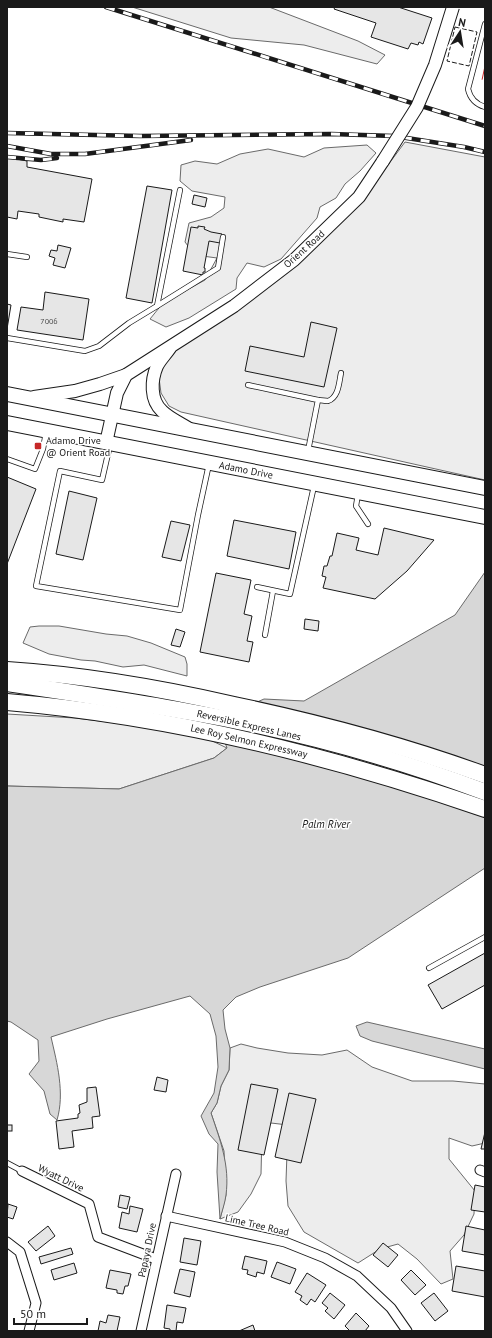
<svg xmlns="http://www.w3.org/2000/svg" width="492" height="1338" font-family="'PT Sans',sans-serif">
<rect width="100%" height="100%" fill="#fff"/>
<g fill="#ededed" stroke="#6a6a6a">
<polygon points="132,7 269,7 358,41 385,55 377,64 304,45 231,38"/>
<polygon points="405,142 485,157 485,480 181,412 169,406 161,393 159,378 167,354 268,282 371,188"/>
<polygon points="367,145 376,153 360,171 345,184 336,198 320,207 317,218 281,259 264,267 247,263 237,278 236,289 189,318 166,327 150,319 163,303 205,280 217,258 195,255 185,242 189,223 211,217 224,208 225,197 192,191 180,181 181,165 195,161 217,164 240,154 268,149 304,157 324,148"/>
<polygon points="39,626 59,626 106,634 127,636 151,643 185,657 187,664 187,676 144,665 123,667 95,661 81,660 49,654 23,643 30,627"/>
<polygon points="7,714 75,718 158,728 206,738 227,748 214,758 119,789 7,786"/>
<polygon points="241,1044 257,1048 288,1053 322,1055 347,1050 372,1067 412,1081 453,1081 485,1084 485,1143 472,1146 449,1138 449,1159 475,1191 474,1214 464,1235 450,1251 453,1279 441,1284 417,1259 398,1244 380,1249 358,1263 304,1232 288,1206 286,1181 288,1125 271,1123 262,1133 261,1174 251,1194 238,1212 220,1219 226,1195 224,1151 211,1113 217,1103 221,1086 229,1070 230,1048"/>
</g>
<g fill="#d7d7d7" stroke="#6a6a6a">
<path d="M485,572V868L348,958L260,987L236,997L223,1010L225,1029L230,1048L229,1070L221,1086L217,1103L211,1113C220,1140 230,1165 226,1195C225,1203 222,1211 220,1219L217,1172L218,1144L209,1134L201,1116L214,1093L218,1067L216,1036L210,1014L190,996L107,1019L51,1037C57,1063 65,1093 57,1120L50,1114L44,1091L29,1074L39,1061L38,1040L11,1022L7,1021V786L119,789L214,758L227,748L219,726L239,710L264,699L304,701L455,615Z"/>
<polygon points="367,1022 485,1049 485,1069 372,1041 360,1036 356,1026"/>
</g>
<g fill="#e6e6e6" stroke="#1a1a1a">
<polygon points="335,7 398,7 432,18 423,44 419,42 418,45 411,43 408,49 371,37 376,23 334,9"/>
<polygon points="7,157 27,161 27,167 92,179 84,222 63,219 63,222 39,217 39,214 18,211 17,219 7,217"/>
<polygon points="147,186 172,190 152,303 126,298"/>
<polygon points="194,195 207,198 205,207 192,204"/>
<polygon points="198,226 205,227 204,229 211,232 222,234 220,243 209,241 204,268 205,268 205,272 203,272 203,275 183,271 191,227 198,228"/>
<polygon points="58,245 71,248 65,268 53,265 55,258 49,256 51,250 57,251"/>
<polygon points="45,292 89,299 83,340 17,330 21,307 43,310"/>
<polygon points="7,304 11,305 7,329"/>
<polygon points="311,322 337,328 324,387 245,371 250,346 304,357"/>
<polygon points="7,477 36,489 7,564"/>
<polygon points="69,491 97,498 83,560 56,554"/>
<polygon points="234,520 296,532 289,569 227,556"/>
<polygon points="171,521 190,525 181,561 162,557"/>
<polygon points="384,528 434,540 407,571 375,599 323,588 326,577 322,576 324,566 327,566 330,556 332,556 337,533 359,538 356,550 378,555"/>
<polygon points="216,573 251,580 244,614 252,616 247,641 253,642 249,662 200,652"/>
<polygon points="305,619 319,621 318,631 304,629"/>
<polygon points="176,629 185,632 180,647 171,645"/>
<polygon points="485,953 485,985 442,1009 428,985"/>
<polygon points="157,1077 168,1080 166,1092 154,1090"/>
<polygon points="251,1084 278,1089 264,1155 238,1150"/>
<polygon points="96,1087 100,1116 92,1117 93,1128 72,1131 74,1147 59,1149 56,1121 78,1118 78,1114 80,1113 79,1105 87,1102 87,1088"/>
<polygon points="289,1093 316,1099 301,1163 275,1157"/>
<rect x="7" y="1125" width="5" height="6"/>
<polygon points="485,1132 485,1149 481,1149"/>
<polygon points="475,1185 485,1187 485,1212 471,1210"/>
<polygon points="120,1195 130,1197 127,1209 118,1207"/>
<polygon points="8,1204 17,1207 13,1219 7,1217"/>
<polygon points="130,1206 143,1209 137,1232 119,1228 122,1212 129,1214"/>
<polygon points="48,1226 55,1236 36,1251 28,1242"/>
<polygon points="466,1226 485,1230 485,1255 462,1251"/>
<polygon points="184,1238 201,1241 197,1265 180,1262"/>
<polygon points="383,1243 398,1255 388,1267 373,1255"/>
<polygon points="71,1248 73,1254 41,1264 39,1257"/>
<polygon points="245,1256 267,1261 264,1274 257,1272 256,1277 247,1274 248,1270 242,1269"/>
<polygon points="277,1262 296,1269 290,1284 271,1277"/>
<polygon points="74,1263 77,1273 54,1280 51,1270"/>
<polygon points="456,1266 485,1271 485,1297 452,1291"/>
<polygon points="180,1269 195,1272 190,1297 174,1293"/>
<polygon points="110,1270 131,1274 128,1286 125,1286 123,1294 117,1293 117,1290 106,1288"/>
<polygon points="411,1270 426,1285 415,1295 401,1280"/>
<polygon points="307,1273 326,1285 315,1302 311,1299 307,1305 300,1300 302,1296 295,1292"/>
<polygon points="330,1293 345,1305 334,1319 325,1311 328,1308 322,1303"/>
<polygon points="434,1293 448,1311 435,1321 421,1303"/>
<polygon points="167,1305 186,1308 183,1323 177,1322 176,1331 170,1331 170,1329 164,1328"/>
<polygon points="356,1313 369,1326 365,1331 350,1331 345,1326"/>
<polygon points="108,1315 120,1317 117,1331 98,1331 100,1321 106,1323"/>
<polygon points="253,1325 255,1331 239,1331"/>
</g>
<g fill="none" stroke-linecap="round" stroke-linejoin="round">
<g stroke="#1a1a1a" stroke-width="6">
<g id="lane">
<path d="M485,24L468,89C470,98 475,104 485,107"/>
<polyline points="7,254 27,257"/>
<polyline points="157,306 218,268 223,237"/>
<polyline points="7,338 85,351 99,346 129,323 157,306 180,190"/>
<polyline points="248,385 318,400 308,451"/>
<path d="M318,400C321,400 325,401 328,401C339,397 339,382 341,373"/>
<polyline points="110,445 102,480 60,471 36,586 180,610 198,515 209,464"/>
<polyline points="7,459 35,469 43,449 46,432"/>
<polyline points="358,494 356,506 368,524"/>
<polyline points="257,587 290,594 314,486"/>
<polyline points="265,635 273,591"/>
<polyline points="429,968 485,937"/>
<polyline points="7,1163 22,1171"/>
</g>
</g>
<g stroke="#1a1a1a" stroke-width="11">
<g id="street">
<polyline points="480,1170 485,1172"/>
<polyline points="22,1171 89,1204 98,1237 156,1259"/>
<polyline points="166,1216 285,1242 325,1258 357,1276 391,1308 407,1331"/>
<polyline points="7,1242 20,1252 36,1303 29,1331"/>
<polyline points="141,1331 176,1174"/>
</g>
</g>
<g stroke="#1a1a1a" stroke-width="14">
<g id="secondary">
<path d="M170,348C166,354 160,360 157,366C151,380 150,400 162,411C169,418 180,423 188,428"/>
<polyline points="34,397 75,391 100,384 126,375"/>
<polyline points="106,443 117,393 126,375 234,306 294,260 359,197 383,161"/>
</g>
</g>
<g stroke="#1a1a1a" stroke-width="16">
<g id="primary">
<polyline points="7,394 485,488"/>
<polyline points="7,423 485,517"/>
</g>
</g>
<g stroke="#1a1a1a" stroke-width="18">
<g id="highway">
<path d="M7,670C83,675 160,688 234,705C319,723 403,745 485,775"/>
<path d="M7,683C68,692 129,701 190,712C288,729 392,757 485,792"/>
<path d="M7,702C172,716 329,755 485,809"/>
</g>
</g>
<use href="#lane" stroke="#fff" stroke-width="4.5"/>
<use href="#street" stroke="#fff" stroke-width="9"/>
<use href="#secondary" stroke="#fff" stroke-width="12"/>
<use href="#primary" stroke="#fff" stroke-width="14"/>
<use href="#highway" stroke="#fff" stroke-width="16"/>
<g stroke="#1a1a1a" stroke-width="4.5">
<g id="rail">
<polyline points="106,7 485,126"/>
<polyline points="7,133 140,136 331,134 394,136 464,147 485,152"/>
<polyline points="7,146 51,154 85,154 191,140"/>
<polyline points="7,157 41,160 57,158"/>
</g>
</g>
<use href="#rail" stroke="#fff" stroke-width="3" stroke-dasharray="9" stroke-linecap="butt"/>
<g stroke="#1a1a1a" stroke-width="14" stroke-linecap="butt">
<polyline id="secondary-bridge" points="383,161 417,107 435,65 453,7"/>
</g>
<use href="#secondary-bridge" stroke="#fff" stroke-width="12"/>
<polygon stroke="#1a1a1a" stroke-width="1" stroke-dasharray="5 2" stroke-linecap="butt" points="455,27 477,32 469,66 447,61"/>
<polyline stroke="#c62828" stroke-width="1" stroke-dasharray="14 3 2 3" stroke-linecap="butt" points="485,66 482,80 485,81"/>
</g>
<rect fill="#c62828" stroke="#fff" stroke-width="1.5" x="34" y="442" width="8" height="8" rx="2"/>
<g text-anchor="middle" dominant-baseline="central" stroke-width="3" stroke-linejoin="round" paint-order="stroke">
<g font-size="8" fill="#4d4d4d">
<text x="49" y="321">7006</text>
</g>
<g font-size="10" fill="#1a1a1a" stroke="#fff">
<text transform="translate(304 249) rotate(-42)">Orient Road</text>
<text transform="translate(246 470) rotate(11)">Adamo Drive</text>
<text transform="translate(249 725) rotate(13)">Reversible Express Lanes</text>
<text transform="translate(249 741) rotate(13)">Lee Roy Selmon Expressway</text>
<text transform="translate(61 1178) rotate(26)">Wyatt Drive</text>
<text transform="translate(257 1225) rotate(13)">Lime Tree Road</text>
<text transform="translate(147 1250) rotate(-78)">Papaya Drive</text>
</g>
<g font-size="10" fill="#1a1a1a" stroke="#fff" text-anchor="start">
<text x="46" y="440">Adamo Drive<tspan x="46" dy="12">@ Orient Road</tspan></text>
</g>
<g font-size="11" font-style="italic" fill="#1a1a1a" stroke="#fff">
<text x="326" y="824">Palm River</text>
</g>
</g>
<rect width="492" height="1338" fill="none" stroke="#1a1a1a" stroke-width="16"/>
<g transform="translate(460 32) rotate(12)" stroke="#ffffff" stroke-width="3" paint-order="stroke">
<path d="M0-3L7 15L0 10L-7 15Z" fill="#1a1a1a"/>
<text y="-6" font-size="11" font-weight="bold" text-anchor="middle" fill="#1a1a1a">N</text>
</g>
<path d="M14 1318v6h73v-6" fill="none" stroke="#1a1a1a" stroke-width="2"/>
<text x="20" y="1318" font-size="12" fill="#1a1a1a" stroke="#ffffff" stroke-width="3" paint-order="stroke">50 m</text>
</svg>
